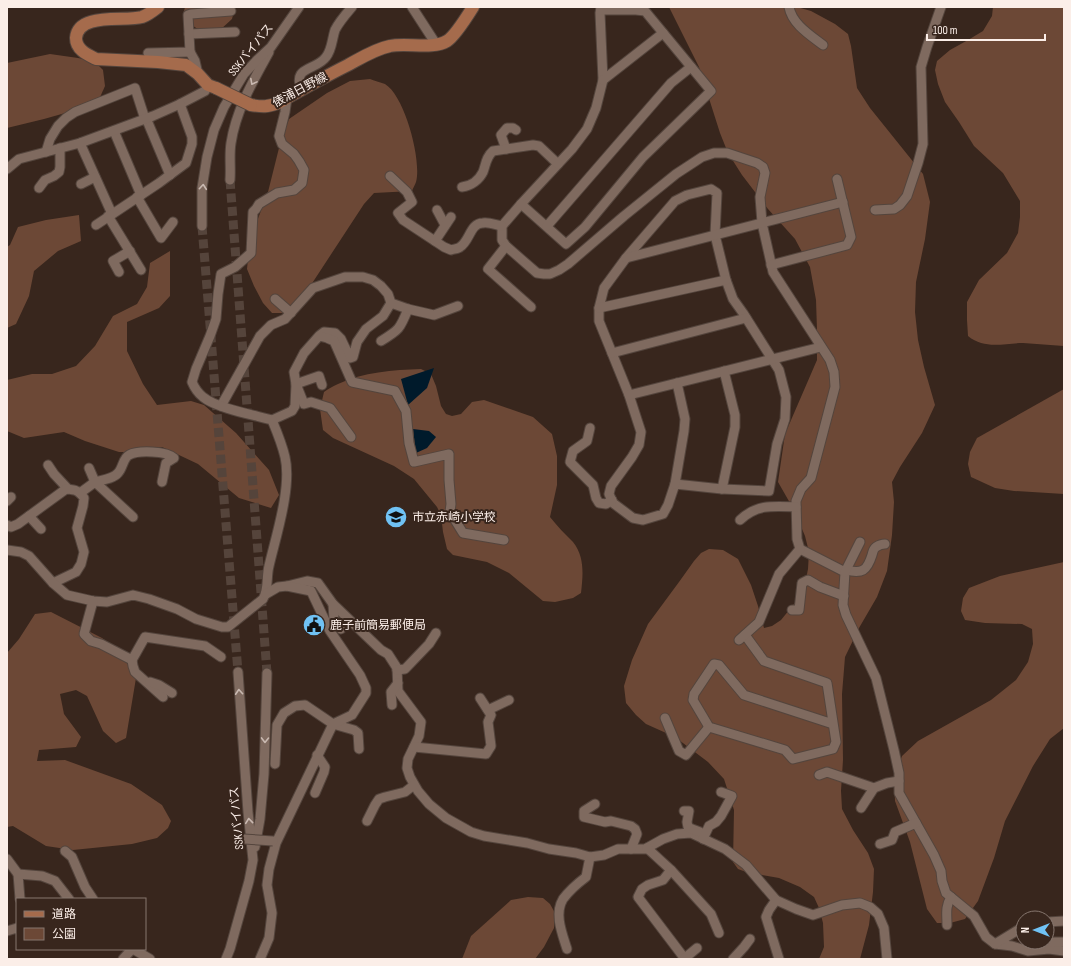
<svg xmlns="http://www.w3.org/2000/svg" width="1071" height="966" font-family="'Sofia Sans Condensed','Noto Sans JP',sans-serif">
<rect width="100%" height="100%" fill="#38261d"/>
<g fill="#6c4836">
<path d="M185,7H235L232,19L220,30C201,30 195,32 183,15Z"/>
<polygon points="669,7 797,7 811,11 835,24 848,34 851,46 857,88 870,108 923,174 930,202 925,239 916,282 915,312 918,340 924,367 935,405 922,433 900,467 892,482 894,502 892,535 887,571 877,597 859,628 845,657 842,694 843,760 841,791 842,809 853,830 868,853 874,869 873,892 869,925 860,959 819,959 824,947 823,923 819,908 814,897 800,887 779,878 746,872 738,869 733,862 734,810 724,779 708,762 675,737 646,724 636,715 626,703 624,686 632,660 648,624 679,582 694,561 701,553 709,549 723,550 738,559 751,585 758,606 764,628 772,626 781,620 794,604 804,589 808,569 809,552 805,536 794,510 778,482 785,434 817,360 817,330 816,300 810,267 795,239 768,209 742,175 728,153 720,133 699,67"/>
<path d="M993,7H1064V346C1050,345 1037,344 1023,343C1004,343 985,350 968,336L967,320V302L979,280L1007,253L1018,233L1020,217V201L1003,173L974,146L959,122L945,102L938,84L935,70L937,61L950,50L968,40L983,31L992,16Z"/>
<polygon points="50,54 78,58 94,61 103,70 105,86 97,104 44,119 7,128 7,63"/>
<path d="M370,79C374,81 380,82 385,84C405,96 422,161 416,182C415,185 413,188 412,191L374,193L364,204L309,288L286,313H272L263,303L254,286L247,269L250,240L268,192L280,144L289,119L327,93L350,81Z"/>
<polygon points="79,215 81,241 58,251 34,271 29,296 16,324 7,328 7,247 10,245 18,227 46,220"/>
<polygon points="170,251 170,296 159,308 127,322 127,351 143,384 157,405 191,401 204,405 236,433 269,470 279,495 271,508 239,498 198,464 162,447 127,452 119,452 85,441 64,432 24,438 7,431 7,380 32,374 52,374 76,366 95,346 113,316 137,304 147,287 150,263"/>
<path d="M421,369L431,374L436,386L441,406L446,414L452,416L461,414L472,402L484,400L533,417L552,434L557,456V485L550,517C557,526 565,534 573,542C585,557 583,575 581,593L573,598L555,602L543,601L509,573L487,562L453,555L447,549L443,532L441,515L437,507L414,479L394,466L333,438L323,430L320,409L324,392C328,389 333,386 338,384C363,372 393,370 421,369Z"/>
<polygon points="1064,389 1064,494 1014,491 995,488 971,477 968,464 970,452 977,438"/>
<polygon points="1064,562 1064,728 1050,739 1033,766 1005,821 994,858 978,901 965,919 950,923 937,923 927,909 910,842 895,801 894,779 902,756 918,741 991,700 1016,680 1028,662 1033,644 1032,629 1022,624 985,623 965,620 961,611 963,598 969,588 1000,576"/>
<polygon points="51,612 102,638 129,658 136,678 126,738 116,743 103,731 87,696 76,690 60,694 64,714 81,737 76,747 39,750 37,761 65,760 131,784 162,805 171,821 168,828 157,838 132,844 73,850 46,846 13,826 7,827 7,653 19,639 35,614"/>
<polygon points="528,897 543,898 550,904 555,913 554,928 544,947 535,959 462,959 471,936 511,900"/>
</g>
<g fill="#001a2b">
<polygon points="434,368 427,388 408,405 401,379"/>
<polygon points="413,429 429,431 436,437 427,448 416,453"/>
</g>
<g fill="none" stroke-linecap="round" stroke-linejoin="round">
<g stroke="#55443b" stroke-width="9" stroke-dasharray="9 4.5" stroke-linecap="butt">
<polyline points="230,180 267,673"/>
<polyline points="202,226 238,672"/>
</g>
<g stroke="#54453d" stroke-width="11">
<g id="minor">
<polyline points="412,7 436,44"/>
<polyline points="601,7 600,13 603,80 596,108 587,129 572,149 521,204 502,226 502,240 506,246 537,273 544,274 550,274 559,270 568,264 624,216 676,174 702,157 714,153 727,153 757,163 763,167 765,173 760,197 762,223 773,272 830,360 834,372 835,387 811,478 801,489 796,501 797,539 800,549 845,572 843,605 846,615 876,678 894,750 899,773 899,793 934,855 941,871 942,881 946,893 974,916 986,937 995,944 1012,946 1028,951 1049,949 1064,951"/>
<path d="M789,7C792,24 810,35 823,45"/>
<polyline points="189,34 235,32"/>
<polyline points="190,52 195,61 198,74"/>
<polyline points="148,53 190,52 188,15 191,14 231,11"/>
<polyline points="603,80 663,33"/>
<path d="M302,90C291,66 316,71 326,57C332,50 332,39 335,30C339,22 346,14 352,7"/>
<polyline points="146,118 170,175"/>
<polyline points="114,131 141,195"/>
<polyline points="80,143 112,214"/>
<polyline points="506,149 501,135 507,128 513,128 516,130"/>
<polyline points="46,152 50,139 58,126 66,118 75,112 135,88 145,119"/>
<polyline points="7,169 19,159 80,143 153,116 180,104 205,91 208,85"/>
<path d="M390,176L407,192L412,202L398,213L403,220L444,247L451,250C453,249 458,249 460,247C470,241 470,223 483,223C489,222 496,225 502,226"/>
<path d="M230,180C231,168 229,155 231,143C236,110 253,81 269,52"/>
<polyline points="81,184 95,177"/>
<path d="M462,187C471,186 479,180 483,172C486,164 486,157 493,151L533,145L539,146L558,164"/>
<polyline points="39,188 45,180 54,176 59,172 60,167 60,148"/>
<polygon points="711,189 717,193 715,235 726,280 733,299 743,313 779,370 786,397 785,419 777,444 769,491 722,489 675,484 668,505 663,514 643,520 633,518 613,503 609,494 611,486 632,457 639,445 641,432 629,395 599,321 599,308 604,288 626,258 675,201 687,195"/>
<polyline points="137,197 161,238 173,222"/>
<polyline points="521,204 566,244 585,227 643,157 711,91 645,11 636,10 601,10"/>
<polyline points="437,210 445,225"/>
<polyline points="875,210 894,209 900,205 907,196 918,163 923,144 921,67 927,47 941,7"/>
<polyline points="108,216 141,270"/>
<polyline points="96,225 159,183 186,163 192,144 192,137 180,104"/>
<polyline points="202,226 202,188 207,157 214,130 224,107 244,74 257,60 271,47 299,7"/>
<polyline points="547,226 671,83 691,67"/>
<polyline points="435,241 451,217"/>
<polyline points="506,246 488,269 531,307"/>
<polyline points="626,258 843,202"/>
<polyline points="771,265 847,245 851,237 837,179"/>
<polyline points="119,272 113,261 130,251"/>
<polyline points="275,299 291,313"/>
<polyline points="599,308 726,280"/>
<polyline points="320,335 324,332 335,333 341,339 350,358 353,357 357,342 366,329 383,316 391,303"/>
<path d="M381,341C399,330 400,329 408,309"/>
<polyline points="612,353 746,318"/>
<polyline points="322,385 319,376 296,384 304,404 311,402 330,408 351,437"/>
<polyline points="629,395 821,347"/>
<polyline points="221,406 260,336 271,325 285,319 313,288 345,277 363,277 373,280 381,286 388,294 391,303 408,309 434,315 458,306"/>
<polyline points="272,420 292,411 295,406 296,384 294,372 304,353 319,336 327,338 334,341 352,382 395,391 406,411 409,443 414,462 449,454 449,480 451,504 450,512 463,533 504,540"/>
<polyline points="590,428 587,441 573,451 570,462 593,485 596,498 599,503 606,504 612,500"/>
<polyline points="48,465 54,474 68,489"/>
<path d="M89,468L95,482C102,480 113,479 118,473C123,468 123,458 129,455C138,450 167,451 174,458L166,463L162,482"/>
<polyline points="675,484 684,431 685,419 677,383"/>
<polyline points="722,489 735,427 735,415 724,371"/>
<polyline points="80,493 95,482 133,517"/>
<polyline points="7,501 11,497"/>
<polyline points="29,516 41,529"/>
<path d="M740,520C757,504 773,506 796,507"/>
<path d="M7,525L11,527L18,524L66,489C76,490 78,490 84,498L83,506L77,528L84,552L81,564L76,572L53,583"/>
<path d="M7,550L21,552L29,556L53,583L67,595L93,601L107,602L133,595L149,599L177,609L196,619L222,627H228L263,599C269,589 266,577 269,566C276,536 292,487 285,457C282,444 277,432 272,420C254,415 216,408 203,397C198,393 195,389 192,382L196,369L210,336L216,319L218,294L221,274L235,267L251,253L253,212L256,209L259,204L277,193L294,190L302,183L304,170L299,161L294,154L282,144L279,136L285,112L287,98"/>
<path d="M846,570C862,574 867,571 872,555C873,552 873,549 876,547C879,545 882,544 885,544"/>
<polyline points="845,572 860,542"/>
<polyline points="287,586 307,581 318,583 333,604 381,650 388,654 397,668 398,691 421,722 419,736 408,759 407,768 410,777 418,791 429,804 446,818 471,832 484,836 527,843 549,849 576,853 590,857 604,855 618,849 645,849 663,839 677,834 691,833 725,849 746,865 776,900 796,909 813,915 842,905 860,903 870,907 878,914 884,928 887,959"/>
<polyline points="93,601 84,634 91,641 101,644 132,660 145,637 205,646 221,657"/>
<polyline points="333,604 334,620 341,629"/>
<polyline points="792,610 799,610 802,583 808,580 820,587 844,596"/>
<polyline points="745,635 764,661 827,683 836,742 833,749 793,759 785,750 709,727 693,700 694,694 714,664 719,665 744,695 833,724"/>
<polyline points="739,640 759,622 779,574 800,549"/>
<polyline points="132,660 133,666 135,672 163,697"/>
<polyline points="397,670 405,669 429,644 436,633"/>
<polyline points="150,682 159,685 172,693"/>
<polyline points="392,705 391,692 398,683"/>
<polyline points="488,710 509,700"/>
<polyline points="665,718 679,751 686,755 709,727"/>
<polyline points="414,747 486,754 491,746 488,722 491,715 480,698"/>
<polyline points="275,764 277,725 284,713 295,706 305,705 333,724 354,730 358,733 359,749"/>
<polyline points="819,775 827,772 874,788"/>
<polyline points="315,793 324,772 325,767 317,755"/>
<polyline points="595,804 584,811 584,817 605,822 611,821 631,826 635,829 637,834 631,849"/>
<polyline points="861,808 874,788 887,783 899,781"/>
<polyline points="684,811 689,811 687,822 688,827 692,829 700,832"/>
<polyline points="367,821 375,805 379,799 385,797 405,792 414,785"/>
<polyline points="703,839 709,826 716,822 721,816 732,796 721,792"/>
<polyline points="880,844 892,840 895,832 916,823"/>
<polyline points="255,847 260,819 264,774 267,673"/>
<polyline points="647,848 671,870 663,880 648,885 642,889 638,897 685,959"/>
<polyline points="65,851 72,857 85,887 93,899"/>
<polyline points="7,859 18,874 20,899"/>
<polyline points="671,870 711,914 719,933"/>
<polyline points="18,874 42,876 55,881 69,899"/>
<polyline points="776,900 769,910 766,917 779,959"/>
<polyline points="1047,922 1064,921"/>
<path d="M947,925C947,914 945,907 951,897"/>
<polyline points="7,931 17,928"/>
<polyline points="995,944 1023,927"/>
<polyline points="1032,944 1055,942 1064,942"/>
<polyline points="133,949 150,959"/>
<path d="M567,949C562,933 554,914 563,899C569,891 578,883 586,877L590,857"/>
<polyline points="685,958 697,948"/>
<polyline points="123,959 132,949"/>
<polyline points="226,959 230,949 249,881 253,860 248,812 238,672"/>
<polyline points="260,959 269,938 272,913 267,885 269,869 276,843 333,724 352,715 366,693 366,688 360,675 330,631 311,591 287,586 278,587 266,594"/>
<polyline points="733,959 744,947 750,939"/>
</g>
</g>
<g stroke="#54453d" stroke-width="14">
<g id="major">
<path d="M158,7C153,11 148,15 142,17C124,22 78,12 76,38C76,50 88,55 96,59L158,62L186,65L198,74L208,85L216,88"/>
<path d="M251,105C263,107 267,107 278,103C301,90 324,77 348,65C361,58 375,49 390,46C406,42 432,50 447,41C455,36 468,15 473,7"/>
</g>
</g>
<use href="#minor" stroke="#7f6a5f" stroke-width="9"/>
<use href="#major" stroke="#a56b4c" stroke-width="12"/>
<g stroke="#54453d" stroke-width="11" stroke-linecap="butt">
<polyline id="minor-bridge" points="244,839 273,841"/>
</g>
<g stroke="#54453d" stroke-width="14" stroke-linecap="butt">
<polyline id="major-bridge" points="216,88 251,105"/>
</g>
<use href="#minor-bridge" stroke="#7f6a5f" stroke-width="9"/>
<use href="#major-bridge" stroke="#a56b4c" stroke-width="12"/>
</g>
<defs><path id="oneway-chevron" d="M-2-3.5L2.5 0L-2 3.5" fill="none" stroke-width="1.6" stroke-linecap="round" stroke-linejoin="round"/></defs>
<g stroke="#c9b9b1">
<use href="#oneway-chevron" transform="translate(253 82) rotate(118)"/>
<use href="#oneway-chevron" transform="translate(203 187) rotate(-85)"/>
<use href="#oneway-chevron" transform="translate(239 692) rotate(-94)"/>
<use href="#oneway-chevron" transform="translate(265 740) rotate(91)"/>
<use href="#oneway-chevron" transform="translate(249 821) rotate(-96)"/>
</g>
<defs>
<g id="school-disc" transform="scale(1.15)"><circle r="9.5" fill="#70c2f4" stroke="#38261d"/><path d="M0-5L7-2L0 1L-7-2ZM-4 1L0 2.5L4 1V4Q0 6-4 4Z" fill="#111"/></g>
<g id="civic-disc" transform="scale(1.15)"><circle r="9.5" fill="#70c2f4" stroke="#38261d"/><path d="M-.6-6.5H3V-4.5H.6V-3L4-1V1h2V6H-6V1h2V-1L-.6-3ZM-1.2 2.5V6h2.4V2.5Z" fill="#111"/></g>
</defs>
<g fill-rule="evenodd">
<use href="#school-disc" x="396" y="517"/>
<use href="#civic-disc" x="314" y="625"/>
</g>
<g text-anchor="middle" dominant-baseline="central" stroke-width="4" stroke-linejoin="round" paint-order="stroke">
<g font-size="12" fill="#fbeee8" stroke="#38261d">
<text transform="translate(251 50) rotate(-51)">SSKバイパス</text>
<text transform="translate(300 90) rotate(-28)">俵浦日野線</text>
<text transform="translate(237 818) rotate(-95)">SSKバイパス</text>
</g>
<g font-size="12" fill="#fbeee8" stroke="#38261d" text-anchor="start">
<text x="412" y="517">市立赤崎小学校</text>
<text x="330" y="625">鹿子前簡易郵便局</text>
</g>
</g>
<rect width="1071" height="966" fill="none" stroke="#fbeee8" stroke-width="16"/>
<rect x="16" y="898" width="130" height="52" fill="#38261d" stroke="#86766e"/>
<rect x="24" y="911" width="20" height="6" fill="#a56b4c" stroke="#86766e"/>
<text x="52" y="918" font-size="12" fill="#fbeee8">道路</text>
<rect x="24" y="928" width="20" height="12" fill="#6c4836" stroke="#86766e"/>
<text x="52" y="938" font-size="12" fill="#fbeee8">公園</text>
<g transform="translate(1035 930) rotate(270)"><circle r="19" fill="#38261d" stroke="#86766e"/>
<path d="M0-3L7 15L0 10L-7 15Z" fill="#70c2f4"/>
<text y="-6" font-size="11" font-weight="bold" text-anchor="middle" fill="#fbeee8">N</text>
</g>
<path d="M927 34v6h118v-6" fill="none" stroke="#fbeee8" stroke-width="2"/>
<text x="933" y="34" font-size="12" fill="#fbeee8" stroke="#38261d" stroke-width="3" paint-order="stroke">100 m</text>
</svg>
